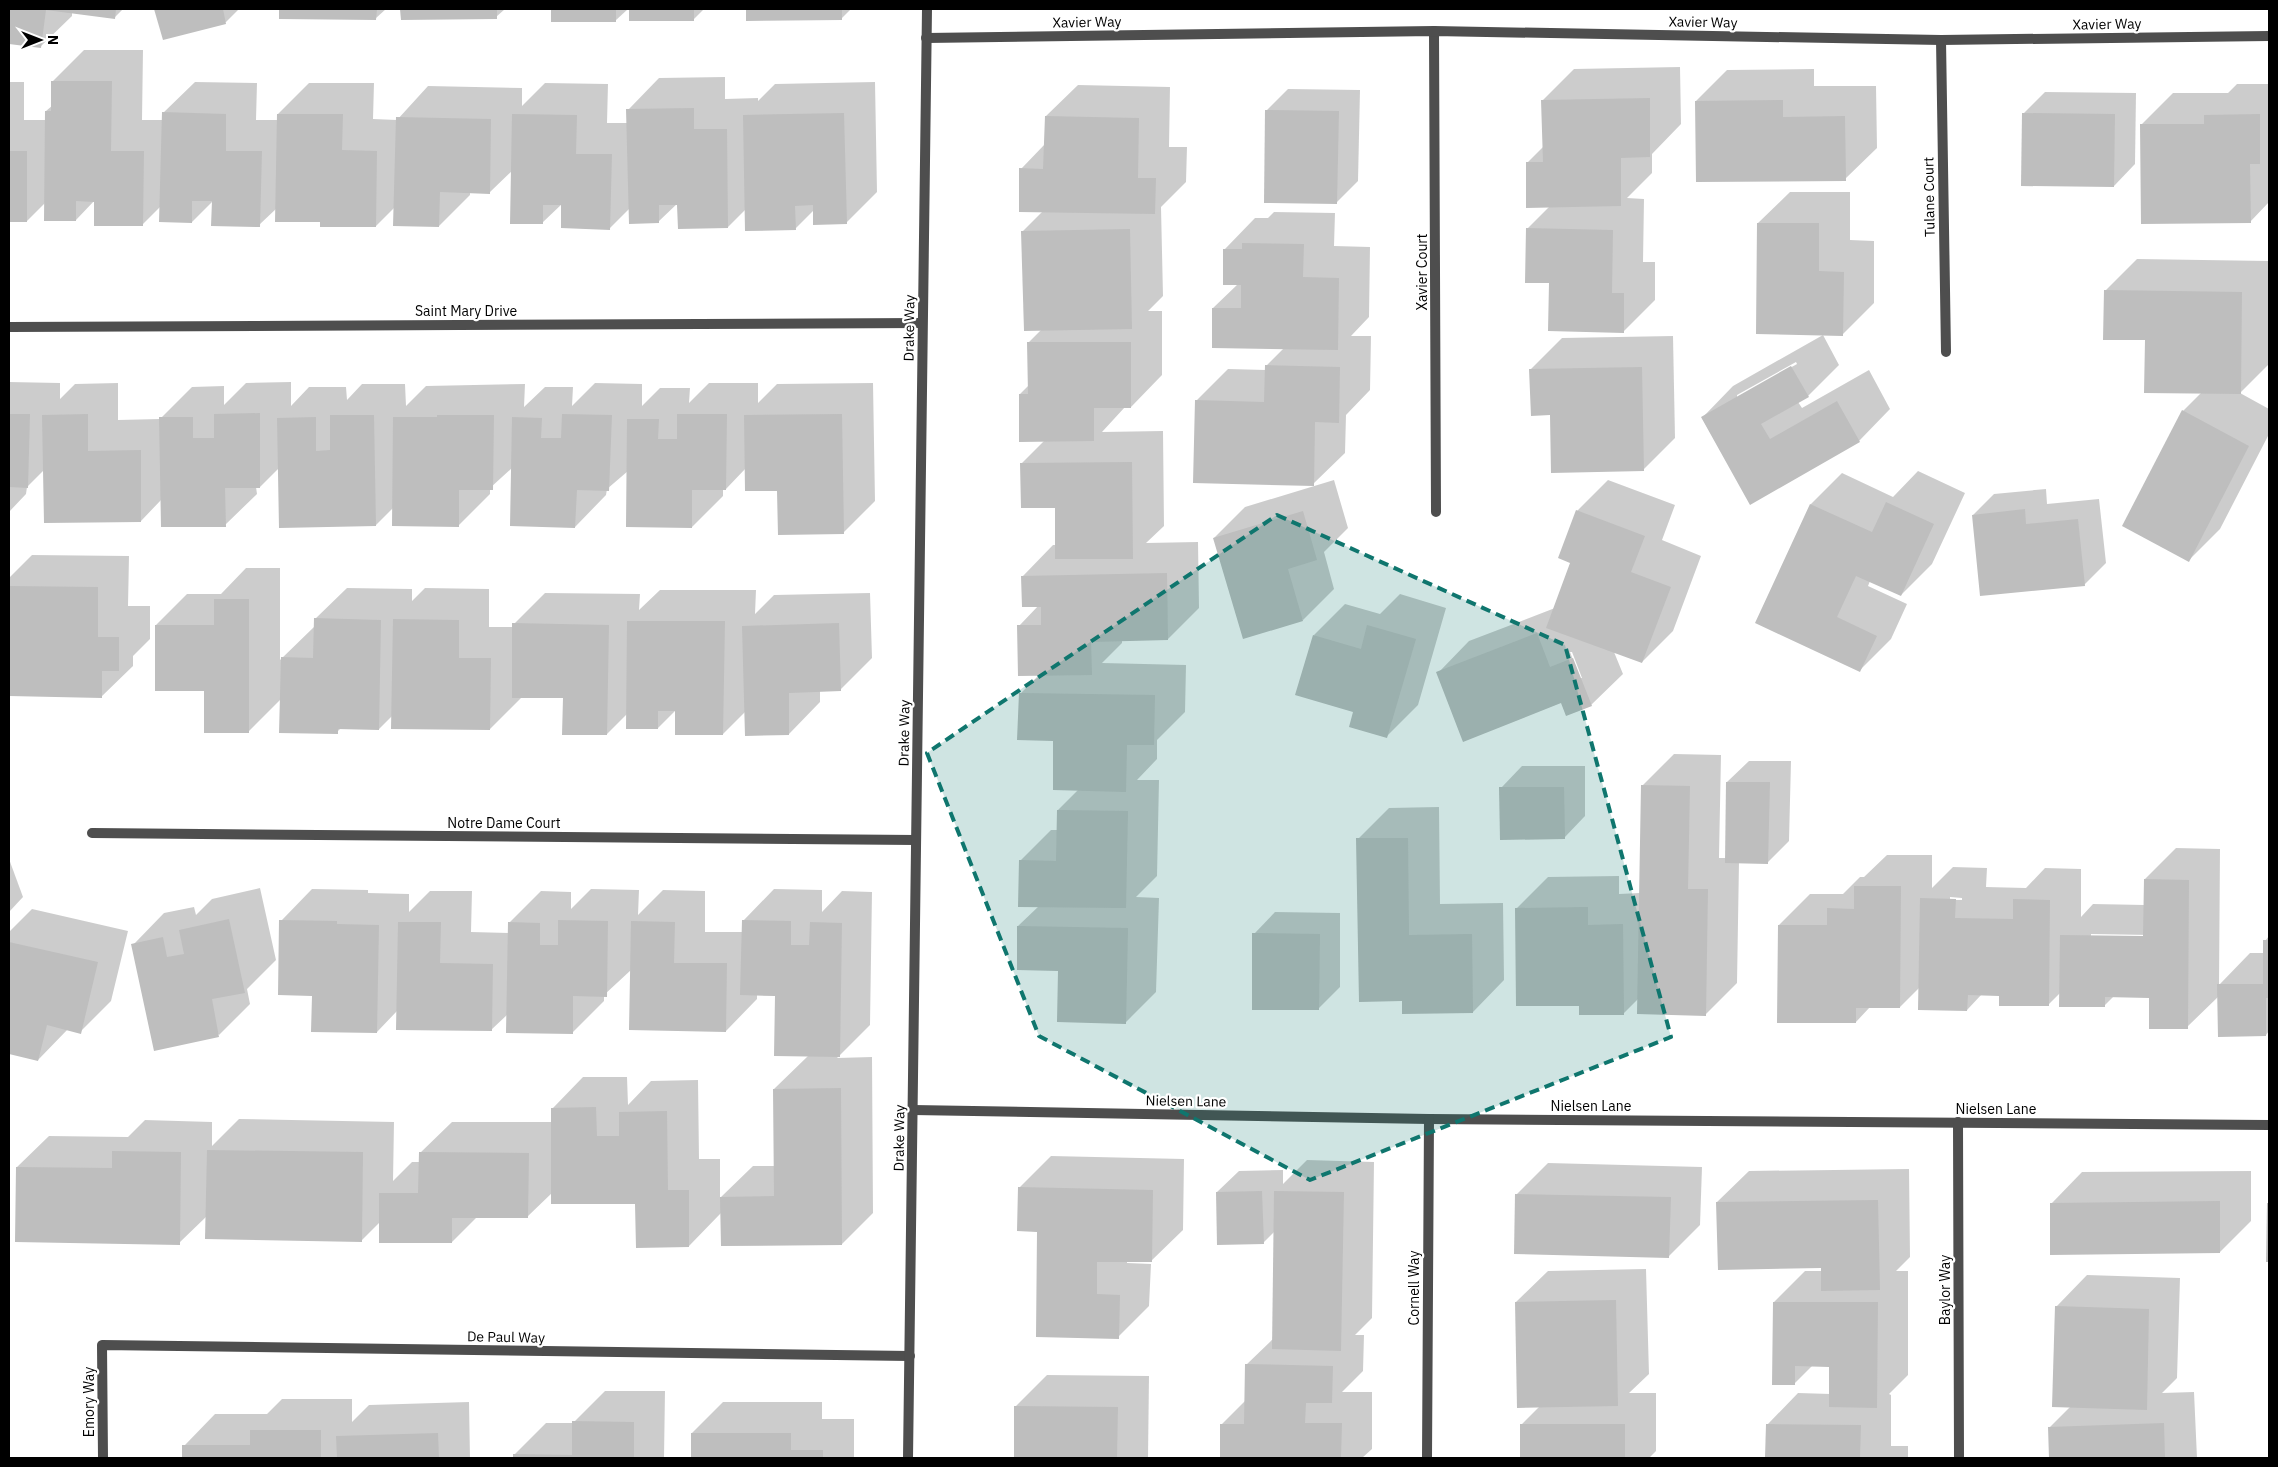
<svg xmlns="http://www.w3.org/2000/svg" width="2278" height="1467" font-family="'IBM Plex Sans',sans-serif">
<rect width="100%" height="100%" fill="#fff"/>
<g fill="#0003" fill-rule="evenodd">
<polygon points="9,9 123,9 114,18 72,12 72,16 40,47 9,43"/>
<polygon points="156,9 239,9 226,22 164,39"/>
<polygon points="280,9 386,9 376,18 280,18"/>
<polygon points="402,9 505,9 496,17 402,19"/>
<polygon points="552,9 628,9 615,21 552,21"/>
<polygon points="630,9 704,9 693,20 630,20"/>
<polygon points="747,9 851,9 842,18 747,20"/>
<polygon points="84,50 143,50 142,120 163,120 163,113 195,82 257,83 256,120 278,120 278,114 309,83 374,83 373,119 397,120 428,86 522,88 522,106 545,83 608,84 607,123 628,123 628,110 659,78 725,77 725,99 758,98 758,101 775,84 875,82 877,192 846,223 814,210 795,229 746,209 728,227 679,202 658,222 630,208 610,228 563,203 542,223 513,170 490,192 470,192 470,195 439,226 395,207 376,226 321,221 277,208 259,225 213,201 192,222 161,206 142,225 95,200 76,220 46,202 27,221 9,221 9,82 24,82 24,120 46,120 46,111 53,105 53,81"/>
<polygon points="1680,67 1681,124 1652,154 1652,173 1627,198 1644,199 1643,262 1655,262 1655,300 1624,331 1550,282 1527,229 1550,206 1527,163 1544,146 1542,101 1574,69"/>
<polygon points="1814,69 1814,86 1876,86 1877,148 1845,179 1696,101 1727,70"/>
<polygon points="2237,84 2269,84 2269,202 2250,222 2141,125 2173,93 2228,93"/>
<polygon points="1078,85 1170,87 1169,147 1187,147 1186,182 1161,207 1163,296 1148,311 1162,311 1162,375 1131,407 1125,407 1102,432 1163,431 1164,526 1146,543 1198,542 1199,608 1168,639 1122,640 1122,643 1102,663 1186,665 1185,712 1157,740 1157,759 1137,780 1159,780 1157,876 1136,897 1159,898 1156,992 1125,1023 1059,970 1018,926 1039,906 1020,861 1051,830 1058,830 1058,810 1079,789 1055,739 1020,694 1039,675 1019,626 1039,605 1022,577 1053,545 1057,545 1056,506 1021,464 1044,441 1020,394 1029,385 1028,343 1042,329 1022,232 1043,211 1021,169 1045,144 1046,116"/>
<polygon points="1288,89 1360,90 1358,181 1337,202 1266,111"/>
<polygon points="2045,92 2136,93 2135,164 2114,186 2023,114"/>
<polygon points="1790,192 1850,192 1850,240 1874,241 1874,303 1842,335 1758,223"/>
<polygon points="1274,212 1335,213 1334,246 1370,247 1369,317 1351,336 1371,336 1370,390 1346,415 1345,453 1313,484 1196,401 1228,369 1266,370 1266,366 1284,348 1213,308 1238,284 1224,250 1255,218 1268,218"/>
<polygon points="2137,259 2269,261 2269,364 2240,393 2269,409 2269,434 2220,529 2189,560 2183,411 2202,392 2146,339 2105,291"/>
<path d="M1823,335L1839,365L1808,396L1798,402L1802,408L1869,370L1890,409L1859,441L1751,503L1702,418L1733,386ZM1796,362L1797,364L1737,398V395Z"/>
<polygon points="1673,336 1675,438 1643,470 1551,414 1530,370 1562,338"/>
<polygon points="9,382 60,383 60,399 75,384 118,383 118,420 160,419 192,387 224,386 224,405 246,383 291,382 291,406 309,387 346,387 347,400 362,384 405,384 406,406 426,386 525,384 524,407 545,387 573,387 572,406 595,383 642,384 642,406 660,388 690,388 689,403 709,383 758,383 758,403 777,384 873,383 875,501 843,533 746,468 726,489 723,489 723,496 692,527 628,471 607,489 606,495 575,527 512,468 490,488 490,494 459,525 394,507 376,525 279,468 260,487 256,487 257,494 225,525 161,500 141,521 44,470 27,487 26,494 9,512"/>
<polygon points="1918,471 1965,493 1932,564 1901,595 1870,581 1868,586 1907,604 1891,639 1860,670 1757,622 1811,504 1842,473 1893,497"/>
<polygon points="1334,480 1348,528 1324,552 1334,589 1303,620 1214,538 1245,507"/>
<path d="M1608,480L1675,505L1662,540L1701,556L1673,631L1642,662L1614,652L1623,674L1591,705L1562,702L1438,673L1469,641L1555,608L1571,562L1577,511ZM1570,652H1572L1582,678H1580Z"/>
<polygon points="2046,489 2047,504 2099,499 2106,563 2084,585 1973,515 1994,494"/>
<polygon points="32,555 129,556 128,606 150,606 150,639 133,656 133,666 101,697 9,695 9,578"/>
<polygon points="246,568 280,568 280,660 315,626 315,619 347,588 412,589 412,601 425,588 489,589 489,627 514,627 514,624 545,593 640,594 639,610 660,590 756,590 755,614 774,595 870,593 872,658 840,690 820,690 820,702 789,734 745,712 723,734 677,709 658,728 627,714 607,734 564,697 521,698 490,729 393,715 379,729 341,728 337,732 281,699 249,731 206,690 156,625 187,594 221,594"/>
<polygon points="1400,594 1446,608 1418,705 1386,737 1354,712 1314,635 1345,604 1380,614"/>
<polygon points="1674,754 1721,755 1719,858 1727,858 1727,782 1749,761 1791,761 1789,841 1768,862 1739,862 1737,983 1706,1014 1638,999 1624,1013 1580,1004 1516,909 1548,877 1619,876 1619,894 1640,893 1642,786"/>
<polygon points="1522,766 1585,766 1585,816 1564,838 1501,788"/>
<polygon points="1439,807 1440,904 1503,903 1504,980 1473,1012 1404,1000 1358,839 1389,808"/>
<path d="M2176,848L2220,849L2219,985L2250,953H2265V941L2269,936V1031L2266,1035L2219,996L2187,1027L2150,996H2114L2104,1006L2061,992L2048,1005L2001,995L1982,994L1967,1010L1920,987L1900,1007H1870L1856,1022L1779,925L1810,894H1843L1860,877H1864L1887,855H1932V888L1953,867L1987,868L1986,887L2026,888L2045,868L2081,869V917L2093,904L2145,905V879ZM1950,897L1962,898V900H1950ZM2091,934L2149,935V938L2091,937Z"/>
<polygon points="9,859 23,897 9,912"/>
<polygon points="260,888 276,960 247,989 250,1004 219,1035 133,945 164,913 194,907 196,915 212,899"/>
<polygon points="312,889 368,890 368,893 409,894 409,912 430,891 472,891 471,932 509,933 509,923 541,891 571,892 571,909 591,889 639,890 638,915 663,890 705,891 705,932 743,932 743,921 774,889 822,890 822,912 842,891 872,892 870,1025 837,1058 872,1057 873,1213 842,1244 721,1213 689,1246 636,1202 553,1192 527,1217 477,1217 452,1242 381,1221 361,1241 207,1216 179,1243 17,1167 49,1136 128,1137 145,1120 212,1122 212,1146 239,1119 394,1122 393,1181 412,1162 420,1162 420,1153 452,1122 552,1122 552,1109 583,1077 627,1077 628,1105 651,1081 698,1080 699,1159 720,1159 720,1198 753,1166 775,1166 774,1089 808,1056 776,995 757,994 757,999 726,1031 631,970 604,995 604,1001 573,1032 508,1014 491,1030 397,1011 377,1032 313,995 281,921"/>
<polygon points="32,909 128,931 111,1001 80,1032 68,1029 38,1060 9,1053 9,932"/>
<polygon points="1275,912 1340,913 1340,987 1318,1009 1254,934"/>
<polygon points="1051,1156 1184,1159 1183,1230 1151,1261 1127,1261 1127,1263 1151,1264 1149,1306 1118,1337 1038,1231 1019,1188"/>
<polygon points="1307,1160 1374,1162 1372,1318 1355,1335 1364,1335 1363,1371 1342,1392 1372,1392 1372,1449 1362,1458 1221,1458 1222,1424 1246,1400 1246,1365 1274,1338 1275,1231 1263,1243 1217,1192 1239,1171 1283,1170 1283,1184"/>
<polygon points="1548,1163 1702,1167 1700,1225 1669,1256 1516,1195"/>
<polygon points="1909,1169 1910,1257 1896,1271 1908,1271 1908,1375 1889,1394 1891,1395 1891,1446 1908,1446 1908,1458 1767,1458 1767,1425 1798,1393 1831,1394 1831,1366 1813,1365 1794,1384 1774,1302 1805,1271 1822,1271 1822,1267 1717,1202 1749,1171"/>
<polygon points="2251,1171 2251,1221 2220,1252 2051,1204 2082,1172"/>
<polygon points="2269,1202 2269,1260 2268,1260 2268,1203"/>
<polygon points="1646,1269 1649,1374 1629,1393 1656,1393 1656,1451 1649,1458 1521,1458 1521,1425 1540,1406 1516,1302 1548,1271"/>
<polygon points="2087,1275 2180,1278 2177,1378 2162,1393 2194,1392 2197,1458 2050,1458 2049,1428 2071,1406 2056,1307"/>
<polygon points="1047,1375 1149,1376 1148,1458 1015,1458 1016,1406"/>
<polygon points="605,1391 665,1391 664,1458 514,1458 514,1455 546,1423 573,1423"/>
<polygon points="282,1399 352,1399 352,1422 369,1405 469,1402 470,1458 184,1458 184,1446 215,1414 267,1414"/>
<polygon points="723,1402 822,1402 822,1419 854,1419 854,1458 692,1458 692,1433"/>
</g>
<g fill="#bebebe">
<polygon points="9,9 116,9 115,19 46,10 41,48 9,44"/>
<polygon points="154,9 223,9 226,24 163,40"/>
<polygon points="279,9 377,9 376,20 279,19"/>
<polygon points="400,9 497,9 497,19 401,20"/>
<rect x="551" y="9" width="65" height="13"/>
<rect x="629" y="9" width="65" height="12"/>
<polygon points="746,9 842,9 842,20 746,21"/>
<polygon points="51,81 112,81 111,151 144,151 143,226 94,226 94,202 76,201 76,221 44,221 45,111 51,111"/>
<polygon points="1650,98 1650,157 1621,158 1621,206 1526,208 1526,162 1543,162 1541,100"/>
<polygon points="1783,100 1783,117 1845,116 1846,181 1696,182 1695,101"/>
<polygon points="694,108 694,129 727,129 728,228 678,229 677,205 659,205 659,223 629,224 626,109"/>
<polygon points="1265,110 1339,111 1337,204 1264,203"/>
<polygon points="162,112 226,114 226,151 262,151 260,227 211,226 212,201 192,201 192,223 159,222"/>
<polygon points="844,113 847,224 813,225 813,205 795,206 796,230 745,231 743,115"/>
<polygon points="2022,113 2115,114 2114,187 2021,186"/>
<polygon points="277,114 343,114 342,150 377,151 376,227 320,227 320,222 275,222"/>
<polygon points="512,114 577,115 576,154 612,154 610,230 561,228 561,205 543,205 543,224 510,224"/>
<polygon points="2260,114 2260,164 2250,164 2251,223 2141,224 2140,124 2204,124 2204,115"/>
<polygon points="1045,116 1139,118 1138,178 1156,178 1155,214 1019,212 1019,168 1043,169"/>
<polygon points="396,117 491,119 490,194 440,192 439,227 393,226"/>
<rect x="9" y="151" width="18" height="71"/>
<polygon points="1757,223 1819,223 1819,271 1844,272 1843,336 1756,334"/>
<polygon points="1526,228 1613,230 1612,293 1624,293 1624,333 1548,331 1549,283 1525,283"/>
<polygon points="1130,229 1132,329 1024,331 1021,231"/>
<polygon points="1242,243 1304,244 1303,277 1339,278 1338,350 1212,348 1212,308 1241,308 1241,285 1223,285 1223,249 1242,249"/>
<polygon points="2104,290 2242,292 2241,394 2144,393 2145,340 2103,340"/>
<polygon points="1027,342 1131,342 1131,408 1094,408 1094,441 1019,442 1019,394 1028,394"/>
<polygon points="1265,365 1340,367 1339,423 1315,422 1314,486 1193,483 1195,400 1264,402"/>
<polygon points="1791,366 1809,397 1761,424 1770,439 1837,401 1860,442 1750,505 1701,417"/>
<polygon points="1642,367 1644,471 1551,473 1550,415 1531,416 1529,369"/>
<polygon points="2182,410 2249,446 2189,562 2122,526"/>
<polygon points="260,413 260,488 225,488 226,527 161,527 159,417 193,417 193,438 214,438 214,414"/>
<polygon points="9,414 30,414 28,488 9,487"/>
<polygon points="88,414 88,451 141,450 141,522 44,523 42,415"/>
<polygon points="562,414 612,415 609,491 577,490 575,528 510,526 512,417 542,418 541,438 561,438"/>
<polygon points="677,414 727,414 726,490 692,490 692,528 626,527 627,419 659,419 658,439 677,439"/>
<polygon points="842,414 844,534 778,535 777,491 745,491 744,415"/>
<polygon points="330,415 374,415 376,526 279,528 277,418 316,417 316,451 330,450"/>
<polygon points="437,415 494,415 493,490 459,490 459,527 392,526 393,417 437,417"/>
<polygon points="1132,462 1133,559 1055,559 1055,508 1021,508 1020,463"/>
<polygon points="1886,502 1934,524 1901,596 1856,576 1837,617 1877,636 1860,672 1755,623 1810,504 1872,532"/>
<polygon points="2025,509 2026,524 2078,519 2085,586 1980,596 1972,515"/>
<polygon points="1576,510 1645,536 1631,572 1671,587 1642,663 1546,628 1570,563 1558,558"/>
<polygon points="1303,511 1317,560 1288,569 1303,621 1243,639 1213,538"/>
<polygon points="1167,573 1168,640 1091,642 1092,675 1018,676 1017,625 1041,625 1041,607 1022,607 1021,576"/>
<polygon points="9,586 98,587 98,637 119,637 119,671 102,671 102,698 9,696"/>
<polygon points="214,599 249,599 249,733 204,733 204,691 155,691 155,625 214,625"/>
<polygon points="314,618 381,620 379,730 338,729 338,734 279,733 281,657 313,658"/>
<polygon points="393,619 459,620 459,658 491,658 490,730 391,729"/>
<polygon points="627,621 725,621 723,735 675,735 675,711 658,711 658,729 626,729"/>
<polygon points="512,623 609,625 607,735 562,735 563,698 512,698"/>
<polygon points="839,623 841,691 789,693 789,735 745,736 742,626"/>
<polygon points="1367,625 1416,639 1387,738 1349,727 1353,712 1295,695 1313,635 1361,649"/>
<polygon points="1537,633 1550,667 1573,658 1592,706 1566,716 1561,703 1463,742 1436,672"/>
<polygon points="1019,693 1155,695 1154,745 1127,745 1126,792 1053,790 1053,741 1017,740"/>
<polygon points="1726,782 1770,782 1768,864 1725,863"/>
<polygon points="1641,785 1690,786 1688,889 1708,889 1706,1016 1637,1014"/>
<polygon points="1499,787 1564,787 1565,839 1500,840"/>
<polygon points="1057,810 1128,811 1126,908 1018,907 1019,860 1056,861"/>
<polygon points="1356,838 1408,838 1409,935 1472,934 1473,1013 1402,1014 1402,1001 1359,1002"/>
<polygon points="2144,879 2189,880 2188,1029 2149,1029 2149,998 2105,997 2105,1007 2059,1007 2060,935 2143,936"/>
<polygon points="1854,886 1901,886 1900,1008 1856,1008 1856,1023 1777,1023 1778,925 1827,925 1827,908 1854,909"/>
<polygon points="1920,898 1956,899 1955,918 2013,919 2013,899 2050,900 2049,1006 1999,1006 1999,996 1968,995 1967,1011 1918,1010"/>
<polygon points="1588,907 1588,925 1623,924 1624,1015 1579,1015 1579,1006 1516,1006 1515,908"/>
<polygon points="229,919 245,993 212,999 219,1037 154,1051 131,944 163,937 167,957 184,954 179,930"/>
<polygon points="279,920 337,921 337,924 379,925 377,1033 311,1032 312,996 278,995"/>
<polygon points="558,920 608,921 607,997 573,996 573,1034 506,1033 508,922 540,923 540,945 558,945"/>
<polygon points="742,920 791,921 791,945 809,945 810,922 842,923 840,1057 774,1056 775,996 740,995"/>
<polygon points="631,921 675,922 674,963 727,963 726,1032 629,1030"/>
<polygon points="398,922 441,922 440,963 493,964 492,1031 396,1030"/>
<polygon points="1017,926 1128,928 1126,1024 1057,1022 1058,971 1017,970"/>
<polygon points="1252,933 1320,934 1319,1010 1252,1010"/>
<polygon points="2263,940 2269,940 2269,998 2266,998 2266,1036 2218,1037 2217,984 2263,984"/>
<polygon points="9,942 98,962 81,1034 47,1025 38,1061 9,1054"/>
<polygon points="841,1088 842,1245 721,1246 720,1197 774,1196 773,1089"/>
<polygon points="596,1107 597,1136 619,1136 619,1112 667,1111 668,1190 689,1190 689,1247 636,1248 635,1204 551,1204 551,1108"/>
<polygon points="207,1150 363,1152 362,1242 205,1239"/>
<polygon points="112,1151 181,1152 180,1245 15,1242 16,1167 112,1168"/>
<polygon points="419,1152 529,1153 528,1218 452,1218 452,1243 379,1243 379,1193 418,1193"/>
<polygon points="1018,1187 1153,1190 1152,1262 1097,1262 1097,1294 1120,1295 1119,1339 1036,1337 1037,1232 1017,1231"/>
<polygon points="1262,1191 1264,1244 1217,1245 1216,1192"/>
<polygon points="1274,1191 1344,1192 1341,1351 1272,1349"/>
<polygon points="1515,1194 1671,1197 1669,1258 1514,1254"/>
<polygon points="1878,1200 1880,1290 1821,1291 1821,1268 1718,1270 1716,1202"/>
<polygon points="2220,1201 2220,1253 2050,1255 2050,1203"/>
<polygon points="2267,1203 2269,1203 2269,1262 2266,1262"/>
<polygon points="1616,1300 1618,1406 1517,1408 1515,1302"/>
<polygon points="1773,1302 1878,1302 1877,1408 1829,1407 1829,1367 1795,1366 1795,1385 1772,1385"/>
<polygon points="2055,1306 2149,1309 2147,1410 2052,1407"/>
<polygon points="1245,1364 1333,1366 1332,1403 1306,1403 1305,1423 1342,1423 1341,1458 1220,1458 1220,1424 1244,1424"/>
<polygon points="1014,1406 1118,1407 1117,1458 1014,1458"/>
<polygon points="572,1421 634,1422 634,1458 513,1458 513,1454 572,1455"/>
<polygon points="2164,1423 2165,1458 2049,1458 2048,1427"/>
<rect x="1520" y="1424" width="105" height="34"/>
<polygon points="1766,1424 1861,1425 1860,1458 1765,1458"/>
<polygon points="250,1430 321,1430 321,1458 182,1458 182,1445 250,1445"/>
<polygon points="438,1433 439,1458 337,1458 336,1436"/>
<polygon points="691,1433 791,1433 791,1450 823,1450 823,1458 691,1458"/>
</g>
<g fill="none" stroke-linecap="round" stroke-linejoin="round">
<g stroke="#4e4e4e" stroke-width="10">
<polyline points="1434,31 1436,512"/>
<polyline points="926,38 1434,31 1941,40 2269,36"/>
<polyline points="1941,40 1946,352"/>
<polyline points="9,327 922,323"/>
<polyline points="92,833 916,840"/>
<polyline points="913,1110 1429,1119 2269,1125"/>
<polyline points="1958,1122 1959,1458"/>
<polyline points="103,1458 102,1345 910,1356"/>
<polyline points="908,1458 927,9"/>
<polyline points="1427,1458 1429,1119"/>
</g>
</g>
<path fill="#0f766e" fill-opacity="0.2" stroke="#0f766e" stroke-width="4" stroke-dasharray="10 6" stroke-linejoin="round" d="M1277,515L1565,645L1671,1037L1310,1180L1039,1036L927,753Z"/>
<g text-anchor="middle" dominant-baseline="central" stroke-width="4.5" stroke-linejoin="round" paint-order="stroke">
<g font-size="14" fill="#000" stroke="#fff">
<text transform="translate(1087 22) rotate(-1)">Xavier Way</text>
<text transform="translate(1703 22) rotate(1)">Xavier Way</text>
<text transform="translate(2107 24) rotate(-1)">Xavier Way</text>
<text transform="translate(1929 197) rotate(-91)">Tulane Court</text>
<text transform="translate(1422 272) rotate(-90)">Xavier Court</text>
<text x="466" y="311">Saint Mary Drive</text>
<text transform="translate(909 328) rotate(-89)">Drake Way</text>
<text transform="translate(904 733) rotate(-89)">Drake Way</text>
<text x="504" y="823">Notre Dame Court</text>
<text transform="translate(1186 1101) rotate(1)">Nielsen Lane</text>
<text x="1591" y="1106">Nielsen Lane</text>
<text x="1996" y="1109">Nielsen Lane</text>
<text transform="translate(899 1138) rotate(-89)">Drake Way</text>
<text transform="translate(1414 1288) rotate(-90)">Cornell Way</text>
<text transform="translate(1945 1290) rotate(-90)">Baylor Way</text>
<text transform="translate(506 1337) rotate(1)">De Paul Way</text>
<text transform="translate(89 1402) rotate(-90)">Emory Way</text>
</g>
</g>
<rect width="2278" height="1467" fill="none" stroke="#000000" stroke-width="20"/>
<g transform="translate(40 40) rotate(90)" stroke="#ffffff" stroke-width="4" paint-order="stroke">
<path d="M0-4L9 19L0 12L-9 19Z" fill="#000000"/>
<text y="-8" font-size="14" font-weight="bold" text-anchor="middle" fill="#000000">N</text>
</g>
</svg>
